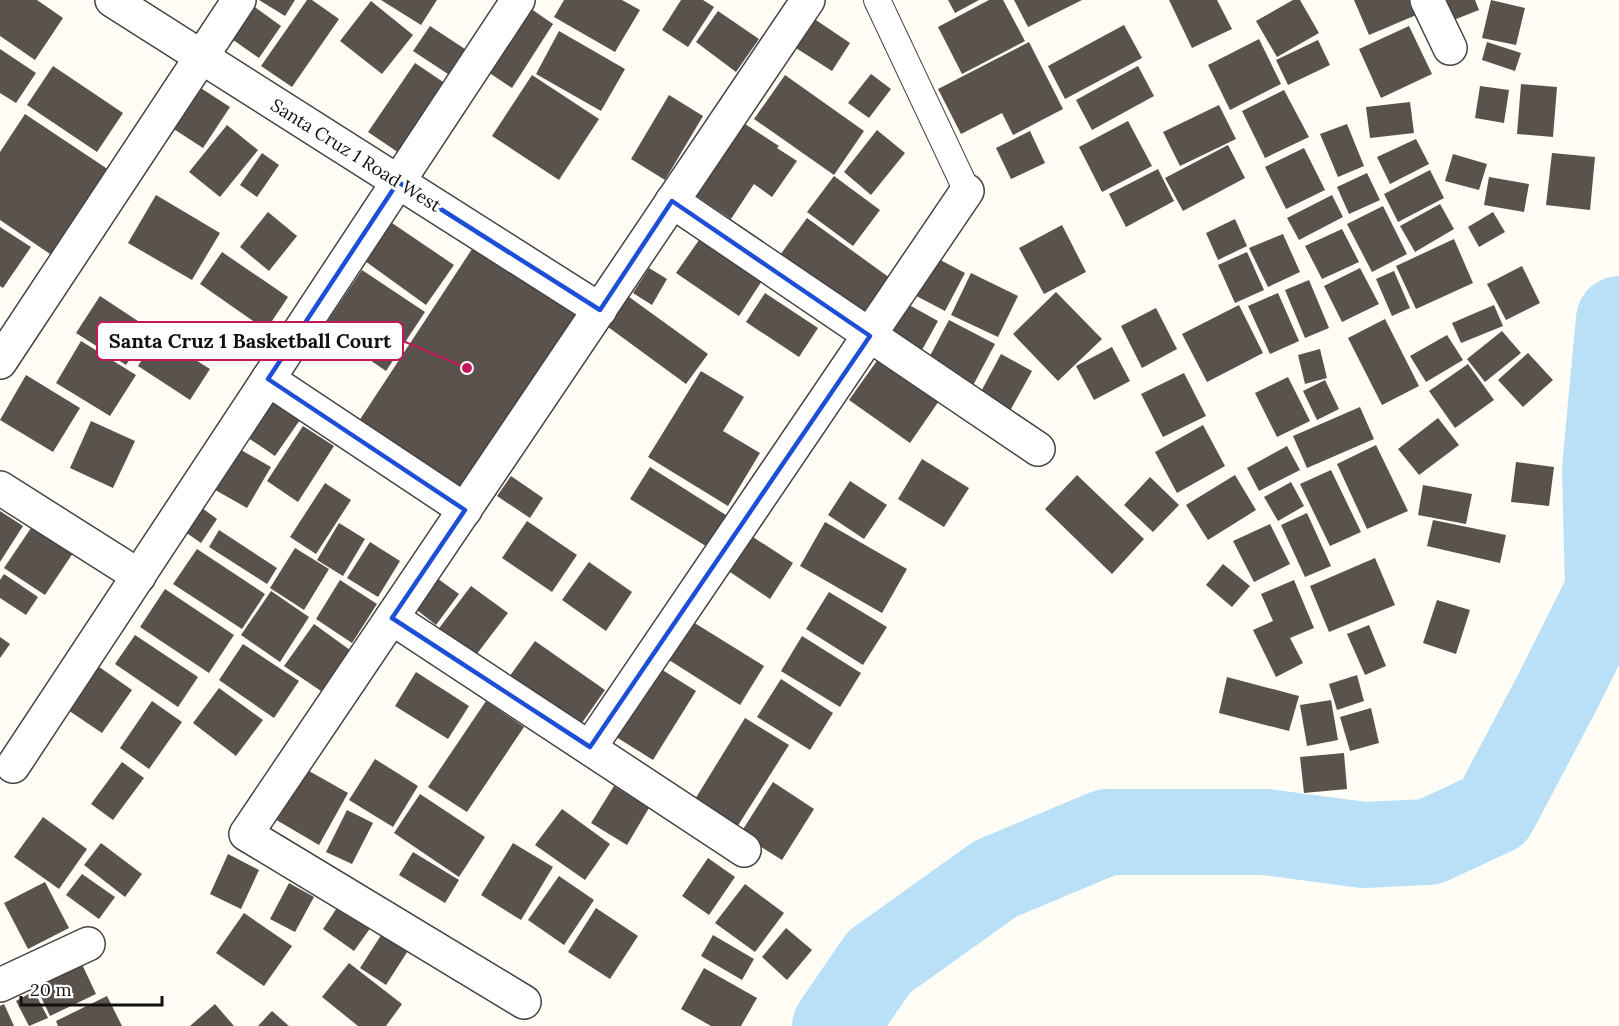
<svg xmlns="http://www.w3.org/2000/svg" width="1619" height="1026" font-family="Lora,serif">
<rect width="100%" height="100%" fill="#fffdf5"/>
<g fill="none" stroke-linecap="round" stroke-linejoin="round">
<polyline stroke="#b9e0f7" stroke-width="86" points="835,1026 879,962 995,879 1107,832 1265,832 1364,845 1429,842 1494,812 1558,691 1608,591 1605,469 1619,319"/>
</g>
<g fill="#5a524d">
<polygon points="0,0 37,0 63,18 35,60 0,36"/>
<polygon points="259,0 295,0 285,16"/>
<polygon points="307,0 312,0 339,19 292,87 261,66"/>
<polygon points="381,0 437,0 421,25"/>
<polygon points="564,0 622,0 640,10 615,52 554,17"/>
<polygon points="681,0 703,0 714,7 688,47 662,30"/>
<polygon points="948,0 979,0 955,13"/>
<polygon points="989,0 1003,0 1025,41 962,74 938,27"/>
<polygon points="1014,0 1082,0 1028,27"/>
<polygon points="1169,0 1217,0 1232,29 1192,48"/>
<polygon points="1293,0 1300,0 1319,33 1277,57 1256,21"/>
<polygon points="1354,0 1415,0 1421,13 1369,35"/>
<polygon points="1443,0 1475,0 1479,10 1451,21"/>
<polygon points="1491,0 1525,8 1516,45 1482,38"/>
<polygon points="371,1 413,35 382,74 340,41"/>
<polygon points="252,5 281,26 259,58 229,37"/>
<polygon points="527,6 553,24 512,88 485,70"/>
<polygon points="718,11 759,39 736,72 696,42"/>
<polygon points="807,14 850,43 832,71 788,43"/>
<polygon points="1124,25 1142,58 1065,99 1048,66"/>
<polygon points="430,26 471,53 454,78 413,51"/>
<polygon points="1409,26 1432,74 1381,98 1359,49"/>
<polygon points="559,31 625,69 601,111 536,74"/>
<polygon points="1259,39 1281,84 1230,110 1208,65"/>
<polygon points="1318,40 1330,65 1288,85 1276,60"/>
<polygon points="1029,42 1063,109 1013,135 1002,113 961,134 938,89"/>
<polygon points="1487,42 1521,53 1515,71 1482,60"/>
<polygon points="0,49 36,73 16,103 0,93"/>
<polygon points="415,63 449,86 402,155 368,132"/>
<polygon points="53,66 123,113 97,152 27,105"/>
<polygon points="1138,66 1154,96 1092,130 1076,100"/>
<polygon points="871,74 891,89 869,118 848,103"/>
<polygon points="532,75 599,119 559,180 492,136"/>
<polygon points="785,75 864,131 834,175 754,119"/>
<polygon points="193,83 230,107 203,148 166,124"/>
<polygon points="1521,84 1557,87 1553,137 1517,134"/>
<polygon points="1480,86 1509,90 1504,123 1475,118"/>
<polygon points="1284,90 1309,137 1265,158 1242,111"/>
<polygon points="669,95 703,116 665,180 631,159"/>
<polygon points="1410,102 1414,133 1370,138 1366,107"/>
<polygon points="1219,105 1236,139 1180,166 1163,132"/>
<polygon points="25,114 109,170 53,256 0,220 0,152"/>
<polygon points="1128,121 1152,166 1102,192 1079,147"/>
<polygon points="742,122 779,146 777,148 797,161 772,197 754,184 731,219 695,195"/>
<polygon points="1347,124 1364,166 1338,177 1320,134"/>
<polygon points="227,125 258,150 220,197 189,172"/>
<polygon points="877,130 905,153 871,195 844,172"/>
<polygon points="1030,131 1045,163 1011,179 996,148"/>
<polygon points="1416,139 1429,164 1390,184 1377,157"/>
<polygon points="1228,145 1245,178 1183,211 1165,178"/>
<polygon points="1304,148 1325,190 1286,209 1265,167"/>
<polygon points="262,153 279,165 257,197 240,185"/>
<polygon points="1552,153 1595,157 1590,210 1546,205"/>
<polygon points="1453,154 1487,164 1479,190 1445,181"/>
<polygon points="1158,169 1174,201 1126,227 1109,194"/>
<polygon points="1430,170 1444,198 1398,222 1384,194"/>
<polygon points="1367,173 1380,200 1349,214 1337,187"/>
<polygon points="834,176 880,210 853,246 807,212"/>
<polygon points="1489,177 1529,184 1524,212 1484,205"/>
<polygon points="156,195 220,233 192,280 128,243"/>
<polygon points="1332,195 1343,217 1299,240 1287,218"/>
<polygon points="1440,204 1454,229 1415,252 1400,226"/>
<polygon points="1383,206 1407,254 1372,272 1347,224"/>
<polygon points="268,212 297,236 269,271 240,247"/>
<polygon points="1493,212 1505,232 1479,247 1468,227"/>
<polygon points="807,218 890,278 859,323 775,262"/>
<polygon points="1235,219 1247,246 1218,260 1206,233"/>
<polygon points="392,223 454,265 426,305 365,261"/>
<polygon points="1062,225 1086,272 1044,294 1019,248"/>
<polygon points="0,227 31,247 3,288 0,286"/>
<polygon points="708,227 769,270 739,316 676,273"/>
<polygon points="1342,229 1359,262 1322,279 1305,246"/>
<polygon points="1283,234 1300,272 1268,287 1249,248"/>
<polygon points="1454,239 1473,283 1416,309 1396,266"/>
<polygon points="474,246 577,313 460,491 357,424"/>
<polygon points="222,252 288,297 266,330 200,284"/>
<polygon points="1247,252 1264,290 1235,303 1218,265"/>
<polygon points="927,253 965,273 945,311 907,291"/>
<polygon points="1522,266 1540,303 1506,320 1487,284"/>
<polygon points="649,268 667,279 652,305 633,293"/>
<polygon points="1360,268 1379,304 1342,322 1324,286"/>
<polygon points="362,270 425,312 386,371 323,328"/>
<polygon points="1394,271 1410,308 1392,316 1376,279"/>
<polygon points="971,273 1018,296 998,337 951,315"/>
<polygon points="1309,280 1329,328 1305,338 1285,290"/>
<polygon points="1056,292 1102,339 1058,381 1013,334"/>
<polygon points="765,293 818,328 799,357 746,322"/>
<polygon points="1278,293 1299,341 1270,354 1248,306"/>
<polygon points="625,294 708,354 686,384 604,324"/>
<polygon points="100,296 150,329 126,365 76,333"/>
<polygon points="902,301 938,321 917,359 880,338"/>
<polygon points="1239,305 1263,353 1207,382 1182,334"/>
<polygon points="1494,305 1503,326 1461,343 1452,323"/>
<polygon points="1156,308 1177,349 1142,368 1121,326"/>
<polygon points="1385,319 1419,386 1382,405 1348,338"/>
<polygon points="949,320 995,344 969,393 923,369"/>
<polygon points="1502,331 1521,353 1485,382 1467,359"/>
<polygon points="1447,335 1463,360 1426,382 1410,356"/>
<polygon points="157,336 210,369 190,400 138,366"/>
<polygon points="81,341 136,375 110,416 56,383"/>
<polygon points="1112,347 1130,381 1094,400 1076,366"/>
<polygon points="1320,349 1327,378 1305,384 1298,355"/>
<polygon points="1528,353 1553,380 1523,407 1498,380"/>
<polygon points="1001,354 1032,371 1006,418 976,401"/>
<polygon points="881,355 941,398 910,443 849,400"/>
<polygon points="1468,364 1494,400 1455,428 1429,391"/>
<polygon points="701,371 744,397 723,431 760,453 728,506 648,457"/>
<polygon points="1184,373 1206,416 1163,437 1141,394"/>
<polygon points="26,375 80,408 53,452 0,420"/>
<polygon points="1288,377 1310,421 1277,437 1255,393"/>
<polygon points="1325,380 1339,409 1317,420 1303,391"/>
<polygon points="271,395 302,417 275,456 244,435"/>
<polygon points="1360,407 1374,439 1307,468 1293,436"/>
<polygon points="1438,418 1459,445 1419,475 1398,449"/>
<polygon points="91,421 135,441 113,488 70,468"/>
<polygon points="1203,425 1225,466 1177,493 1155,452"/>
<polygon points="303,426 334,446 298,502 267,481"/>
<polygon points="1376,445 1408,511 1367,529 1337,464"/>
<polygon points="234,446 271,467 247,508 210,487"/>
<polygon points="1287,446 1300,470 1259,491 1247,468"/>
<polygon points="922,459 969,488 944,527 898,499"/>
<polygon points="1516,462 1554,467 1549,506 1511,502"/>
<polygon points="650,467 729,517 709,548 630,499"/>
<polygon points="1331,470 1361,532 1330,546 1300,484"/>
<polygon points="1077,475 1144,539 1112,574 1045,509"/>
<polygon points="1235,475 1256,510 1208,540 1186,505"/>
<polygon points="511,476 543,498 530,518 497,496"/>
<polygon points="1150,477 1179,505 1153,532 1124,505"/>
<polygon points="850,481 887,505 864,539 828,515"/>
<polygon points="1291,482 1304,506 1278,521 1264,497"/>
<polygon points="325,483 351,500 316,554 290,537"/>
<polygon points="1423,485 1472,494 1466,524 1418,515"/>
<polygon points="194,502 217,519 201,543 178,527"/>
<polygon points="0,511 23,526 0,562"/>
<polygon points="1307,513 1331,566 1305,577 1281,525"/>
<polygon points="1433,520 1506,535 1500,563 1427,546"/>
<polygon points="527,521 577,555 552,592 502,558"/>
<polygon points="825,522 907,569 882,613 800,566"/>
<polygon points="339,523 365,539 343,576 317,560"/>
<polygon points="1270,524 1290,564 1254,582 1233,541"/>
<polygon points="33,525 73,553 45,595 4,568"/>
<polygon points="219,530 277,568 267,584 209,547"/>
<polygon points="753,537 793,563 770,599 730,572"/>
<polygon points="370,542 400,561 378,597 347,578"/>
<polygon points="295,548 329,569 304,610 270,588"/>
<polygon points="197,549 265,594 242,629 173,584"/>
<polygon points="1375,558 1395,605 1329,632 1310,586"/>
<polygon points="589,562 632,592 606,631 562,600"/>
<polygon points="1223,564 1250,586 1232,607 1206,585"/>
<polygon points="430,573 459,594 436,625 408,603"/>
<polygon points="4,574 38,597 26,615 0,598 0,580"/>
<polygon points="340,580 377,604 352,643 316,619"/>
<polygon points="1294,580 1314,628 1290,638 1303,663 1276,677 1253,630 1273,621 1261,594"/>
<polygon points="471,586 508,613 473,659 437,631"/>
<polygon points="165,589 234,635 209,673 140,627"/>
<polygon points="271,591 309,617 280,662 241,635"/>
<polygon points="829,592 887,627 863,665 806,629"/>
<polygon points="1437,600 1470,610 1456,654 1423,643"/>
<polygon points="693,622 764,666 740,705 669,660"/>
<polygon points="314,624 350,650 321,691 284,666"/>
<polygon points="1369,625 1386,666 1365,675 1347,634"/>
<polygon points="135,635 198,677 178,707 115,664"/>
<polygon points="802,636 861,673 840,707 781,671"/>
<polygon points="0,637 10,644 0,658"/>
<polygon points="535,641 605,690 577,730 507,680"/>
<polygon points="243,644 299,681 274,718 219,680"/>
<polygon points="95,664 132,690 102,733 65,708"/>
<polygon points="656,666 696,691 653,760 613,735"/>
<polygon points="416,672 469,706 448,739 395,706"/>
<polygon points="1357,675 1364,701 1337,710 1329,684"/>
<polygon points="1227,677 1299,696 1289,731 1219,713"/>
<polygon points="781,679 833,713 810,750 757,717"/>
<polygon points="219,688 263,720 236,756 193,723"/>
<polygon points="1331,700 1338,740 1307,746 1300,705"/>
<polygon points="152,701 182,722 149,769 120,748"/>
<polygon points="486,701 524,727 467,812 428,787"/>
<polygon points="1371,708 1379,743 1350,751 1340,717"/>
<polygon points="745,718 789,745 732,835 689,809"/>
<polygon points="1344,753 1347,789 1304,793 1300,757"/>
<polygon points="375,759 418,786 393,827 349,800"/>
<polygon points="122,762 144,778 113,820 91,804"/>
<polygon points="302,767 348,793 319,845 273,818"/>
<polygon points="773,782 814,809 782,860 740,834"/>
<polygon points="614,786 649,808 627,845 591,823"/>
<polygon points="420,794 485,837 459,877 394,833"/>
<polygon points="562,809 610,844 585,880 535,845"/>
<polygon points="347,810 373,823 352,864 326,852"/>
<polygon points="43,817 87,849 59,889 14,857"/>
<polygon points="101,843 142,874 125,897 84,865"/>
<polygon points="513,843 553,867 521,920 481,895"/>
<polygon points="413,852 459,880 445,903 399,875"/>
<polygon points="228,854 259,870 241,909 210,894"/>
<polygon points="708,858 735,877 709,915 682,896"/>
<polygon points="82,874 115,897 99,919 66,895"/>
<polygon points="559,876 594,900 564,945 528,920"/>
<polygon points="45,882 69,928 28,949 4,903"/>
<polygon points="289,883 314,897 295,932 270,919"/>
<polygon points="745,884 784,913 755,952 715,923"/>
<polygon points="344,897 376,920 354,951 323,929"/>
<polygon points="596,908 638,936 610,979 568,952"/>
<polygon points="244,913 292,946 264,986 216,953"/>
<polygon points="786,928 812,950 787,980 762,957"/>
<polygon points="385,929 411,946 386,985 360,968"/>
<polygon points="713,935 754,959 742,980 701,956"/>
<polygon points="79,958 96,994 50,1016 33,980"/>
<polygon points="349,963 402,1004 386,1026 358,1026 322,997"/>
<polygon points="704,968 757,998 741,1026 711,1026 681,1009"/>
<polygon points="34,991 48,1018 29,1026 16,1001"/>
<polygon points="107,996 122,1026 58,1026 56,1021"/>
<polygon points="4,1004 14,1026 0,1026 0,1006"/>
<polygon points="215,1004 234,1026 190,1026"/>
<polygon points="272,1011 289,1026 258,1026"/>
</g>
<g fill="none" stroke-linecap="round" stroke-linejoin="round">
<g stroke="#444" stroke-width="28">
<polyline id="lane" points="877,0 967,191"/>
</g>
<g stroke="#444" stroke-width="36">
<g id="street">
<polyline points="112,0 600,310"/>
<polyline points="1427,0 1450,48"/>
<polyline points="672,201 1038,449"/>
<polyline points="0,362 239,0"/>
<polyline points="268,379 465,510"/>
<polyline points="0,488 139,576"/>
<polyline points="392,618 744,850"/>
<polyline points="590,747 967,191"/>
<polyline points="13,766 518,0"/>
<polyline points="0,985 88,944"/>
<polyline points="524,1002 246,834 808,0"/>
</g>
</g>
<use href="#lane" stroke="#fff" stroke-width="26"/>
<use href="#street" stroke="#fff" stroke-width="33"/>
</g>
<path fill="none" stroke="#1d4ed8" stroke-width="4.5" stroke-linejoin="round" d="M398,182L600,310L672,201L870,336L590,747L392,618L465,510L268,379Z"/>
<g text-anchor="middle" dominant-baseline="central" stroke-width="6" stroke-linejoin="round" paint-order="stroke">
<g font-size="18" fill="#111" stroke="#fff">
<text transform="translate(356 155) rotate(32)">Santa Cruz 1 Road West</text>
</g>
</g>
<path fill="none" stroke="#c2185b" stroke-width="2" d="M467 368L403 341"/>
<circle fill="#c2185b" stroke="#fff" stroke-width="2" cx="467" cy="368" r="6"/>
<rect fill="#fff" stroke="#c2185b" stroke-width="2" x="97" y="322" width="306" height="38" rx="6"/>
<g font-size="20" text-anchor="middle" font-weight="bold" fill="#111">
<text x="250" y="348">Santa Cruz 1 Basketball Court</text>
</g>
<path d="M21 996v9h141v-9" fill="none" stroke="#111111" stroke-width="3"/>
<text x="30" y="996" font-size="18" fill="#111111" stroke="#ffffff" stroke-width="4.5" paint-order="stroke">20 m</text>
</svg>
